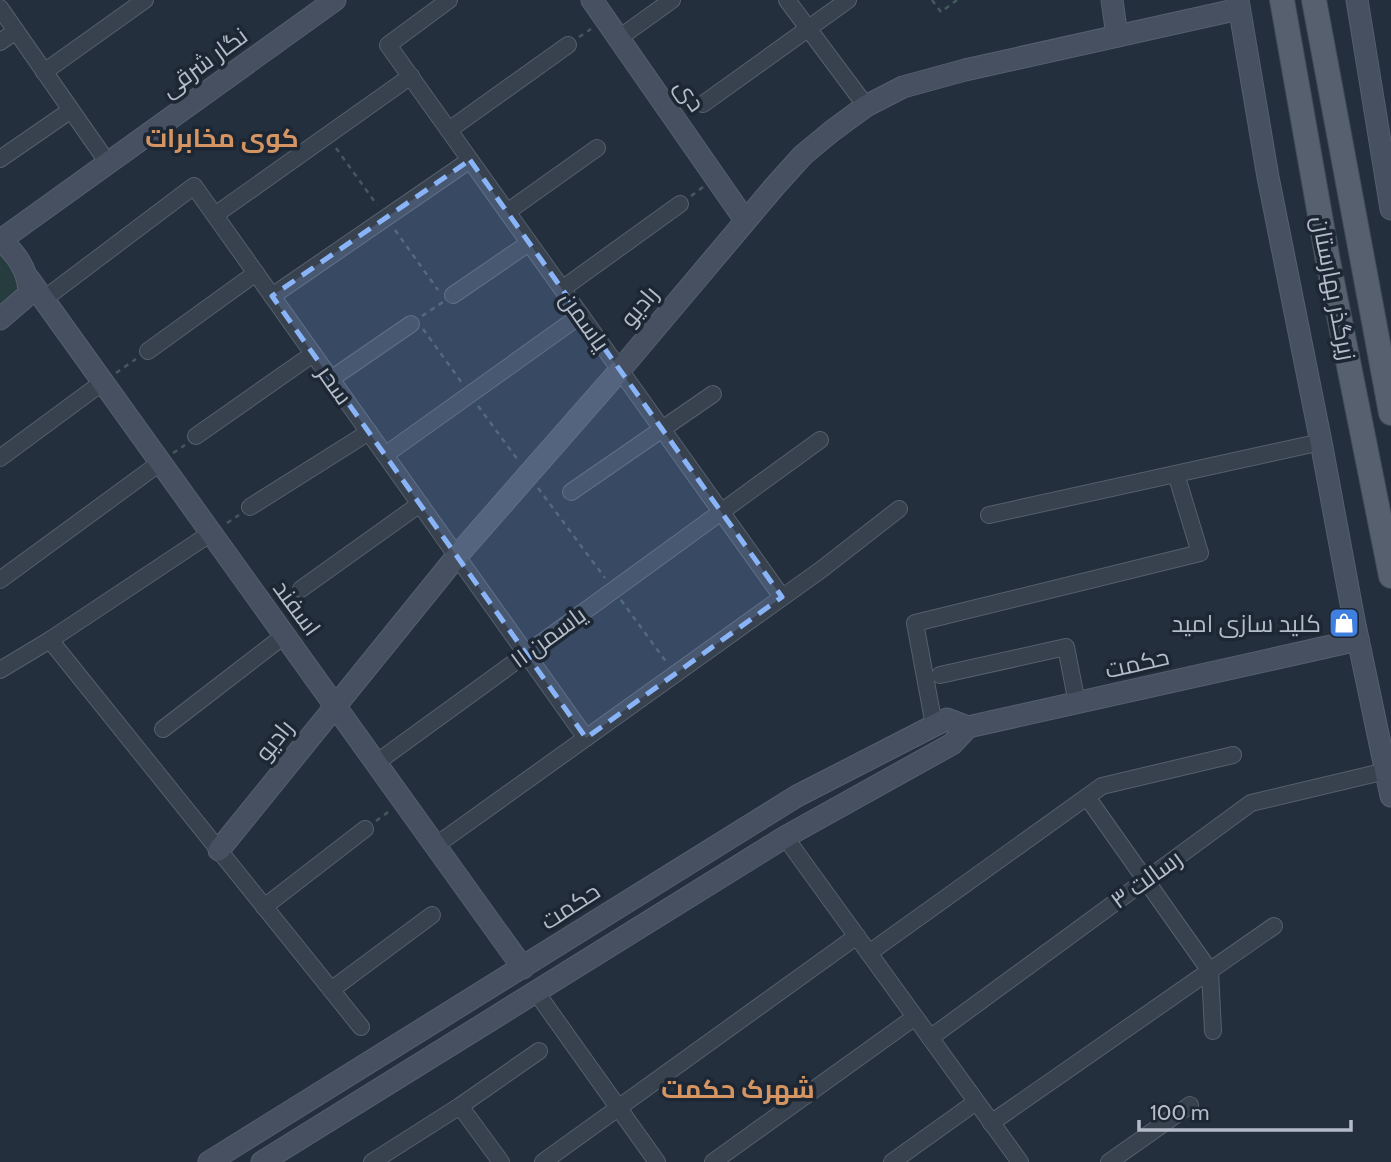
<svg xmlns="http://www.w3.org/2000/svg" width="1391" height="1162" font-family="Cabin,Cairo,sans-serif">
<rect width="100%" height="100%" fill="#242f3e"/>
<polygon fill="#263c3f" points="0,247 22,273 21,288 0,305"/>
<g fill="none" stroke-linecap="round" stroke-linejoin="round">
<g stroke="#565f6c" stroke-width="18">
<g id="street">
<polyline points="449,0 388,45 782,597"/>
<polyline points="787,0 866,106"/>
<polyline points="0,8 108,163"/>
<polyline points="619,38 672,0"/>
<polyline points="0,42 16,31"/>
<polyline points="44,72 145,0"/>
<polyline points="703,104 848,0"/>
<polyline points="449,130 568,45"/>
<polyline points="0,159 71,110"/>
<polyline points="507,212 597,148"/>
<polyline points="215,215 411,76"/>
<polyline points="562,289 680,204"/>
<polyline points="453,295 529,243"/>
<polyline points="272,296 470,160"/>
<polyline points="44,299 194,186 586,738"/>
<polyline points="148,351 256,273"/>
<polyline points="331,379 411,324"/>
<polyline points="196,436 313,354"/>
<polyline points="385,455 581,315"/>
<polyline points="0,458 103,382"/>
<polyline points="571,492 713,394"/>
<polyline points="250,507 369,432"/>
<polyline points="989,515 1321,442"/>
<polyline points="0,580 161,462"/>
<polyline points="301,589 420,504"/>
<polyline points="50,640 361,1027"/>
<polyline points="0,670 50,640 211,533"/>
<polyline points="940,675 1066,647 1077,703"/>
<polyline points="934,725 915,623 1200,553 1176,474"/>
<polyline points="163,729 285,635"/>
<polyline points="376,763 820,440"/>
<polyline points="1087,797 1210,971 1213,1031"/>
<polyline points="785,837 1020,1162"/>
<polyline points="435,846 822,569 899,509"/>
<polyline points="264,907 365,829"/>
<polyline points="869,953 1102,786 1233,755"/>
<polyline points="331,990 432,915"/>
<polyline points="536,992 657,1162"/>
<polyline points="930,1038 1251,803 1386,771"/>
<polyline points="460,1106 501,1162"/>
<polyline points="991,1123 1274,926"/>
<polyline points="372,1162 460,1106 539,1051"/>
<polyline points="543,1162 857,936"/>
<polyline points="713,1162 915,1017"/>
<polyline points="892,1162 976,1102"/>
<polyline points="1109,1162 1190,1105"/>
</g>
</g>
<g stroke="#565f6c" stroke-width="23">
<g id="secondary">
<polyline points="592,0 745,220"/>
<polyline points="1112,0 1117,36"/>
<polyline points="1238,0 1268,177 1321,442 1354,620 1391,796"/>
<polyline points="1357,0 1391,209"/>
<path d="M0,240C17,254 29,271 29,294L0,319"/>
<polyline points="1,240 335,0"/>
<polyline points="29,279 523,968"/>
<polyline points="219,850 457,556 620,370 775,186 803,155 832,131 866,106 903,87 965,70 1239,9"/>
<polyline points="209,1162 797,796 947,719 968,727"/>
<polyline points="262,1162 785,837 952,744 968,727 1358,640"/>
</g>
</g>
<g stroke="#414a57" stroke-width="26">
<g id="primary">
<polyline points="1282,0 1328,261 1391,576"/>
<polyline points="1314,0 1391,413"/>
</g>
</g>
<g stroke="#44595c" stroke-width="2.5" stroke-dasharray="5 5" stroke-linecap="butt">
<polyline points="932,0 941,12 957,0"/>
<polyline points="579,37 591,29"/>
<polyline points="336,148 377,205"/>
<polyline points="691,196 703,187"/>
<polyline points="395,230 438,290"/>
<polyline points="422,316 443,302"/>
<polyline points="423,329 462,383"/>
<polyline points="116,373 136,359"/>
<polyline points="478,406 518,460"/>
<polyline points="173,453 185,445"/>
<polyline points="538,488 605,578"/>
<polyline points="227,523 239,515"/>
<polyline points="621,600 667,663"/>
<polyline points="376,821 391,810"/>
</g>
<use href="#street" stroke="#38414e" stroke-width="16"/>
<use href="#secondary" stroke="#465061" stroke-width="21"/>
<use href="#primary" stroke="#56606e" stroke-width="24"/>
</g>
<path fill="#8ab4f8" fill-opacity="0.2" stroke="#8ab4f8" stroke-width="5" stroke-dasharray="14 9" stroke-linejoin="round" d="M470,160L782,597L586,738L272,296Z"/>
<defs>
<g id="shop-square" transform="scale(1.575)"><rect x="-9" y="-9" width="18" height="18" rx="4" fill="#3f7fe0" stroke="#1d2633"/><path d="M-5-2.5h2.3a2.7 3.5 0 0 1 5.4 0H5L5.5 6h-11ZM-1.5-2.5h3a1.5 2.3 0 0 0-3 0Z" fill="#fff"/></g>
</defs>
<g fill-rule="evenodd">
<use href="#shop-square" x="1344" y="623"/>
</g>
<g text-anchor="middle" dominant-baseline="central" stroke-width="7" stroke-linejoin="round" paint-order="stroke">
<g font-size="24" fill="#b4bcc9" stroke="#1d2633">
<text transform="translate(204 62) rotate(-36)">نگار شرقی</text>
<text transform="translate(690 95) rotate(55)">دی</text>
<text transform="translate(1334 288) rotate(79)">زیرگذر بهارستان</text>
<text transform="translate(639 306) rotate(-50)">رادیو</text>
<text transform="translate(585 321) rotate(55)">یاسمن</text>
<text transform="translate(335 385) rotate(55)">سحر</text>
<text transform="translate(297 608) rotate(54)">اسفند</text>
<text transform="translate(548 637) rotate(-36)">یاسمن ۱۱</text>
<text transform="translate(1137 663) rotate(-13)">حکمت</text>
<text transform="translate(274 740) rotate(-51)">رادیو</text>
<text transform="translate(1146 879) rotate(-36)">رسالت ۳</text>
<text transform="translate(570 906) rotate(-33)">حکمت</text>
</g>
<g font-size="24" fill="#b4bcc9" stroke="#1d2633" text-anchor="end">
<text x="1321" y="623">کلید سازی امید</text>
</g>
<g font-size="26" font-weight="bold" fill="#d59563" stroke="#1d2633">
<text x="222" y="138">کوی مخابرات</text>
<text x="738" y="1089">شهرک حکمت</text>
</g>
</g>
<path d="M1139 1120v10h212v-10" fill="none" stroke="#b4bcc9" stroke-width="3.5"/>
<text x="1150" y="1120" font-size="21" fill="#b4bcc9" stroke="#1d2633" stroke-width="5" paint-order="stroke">100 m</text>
</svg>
